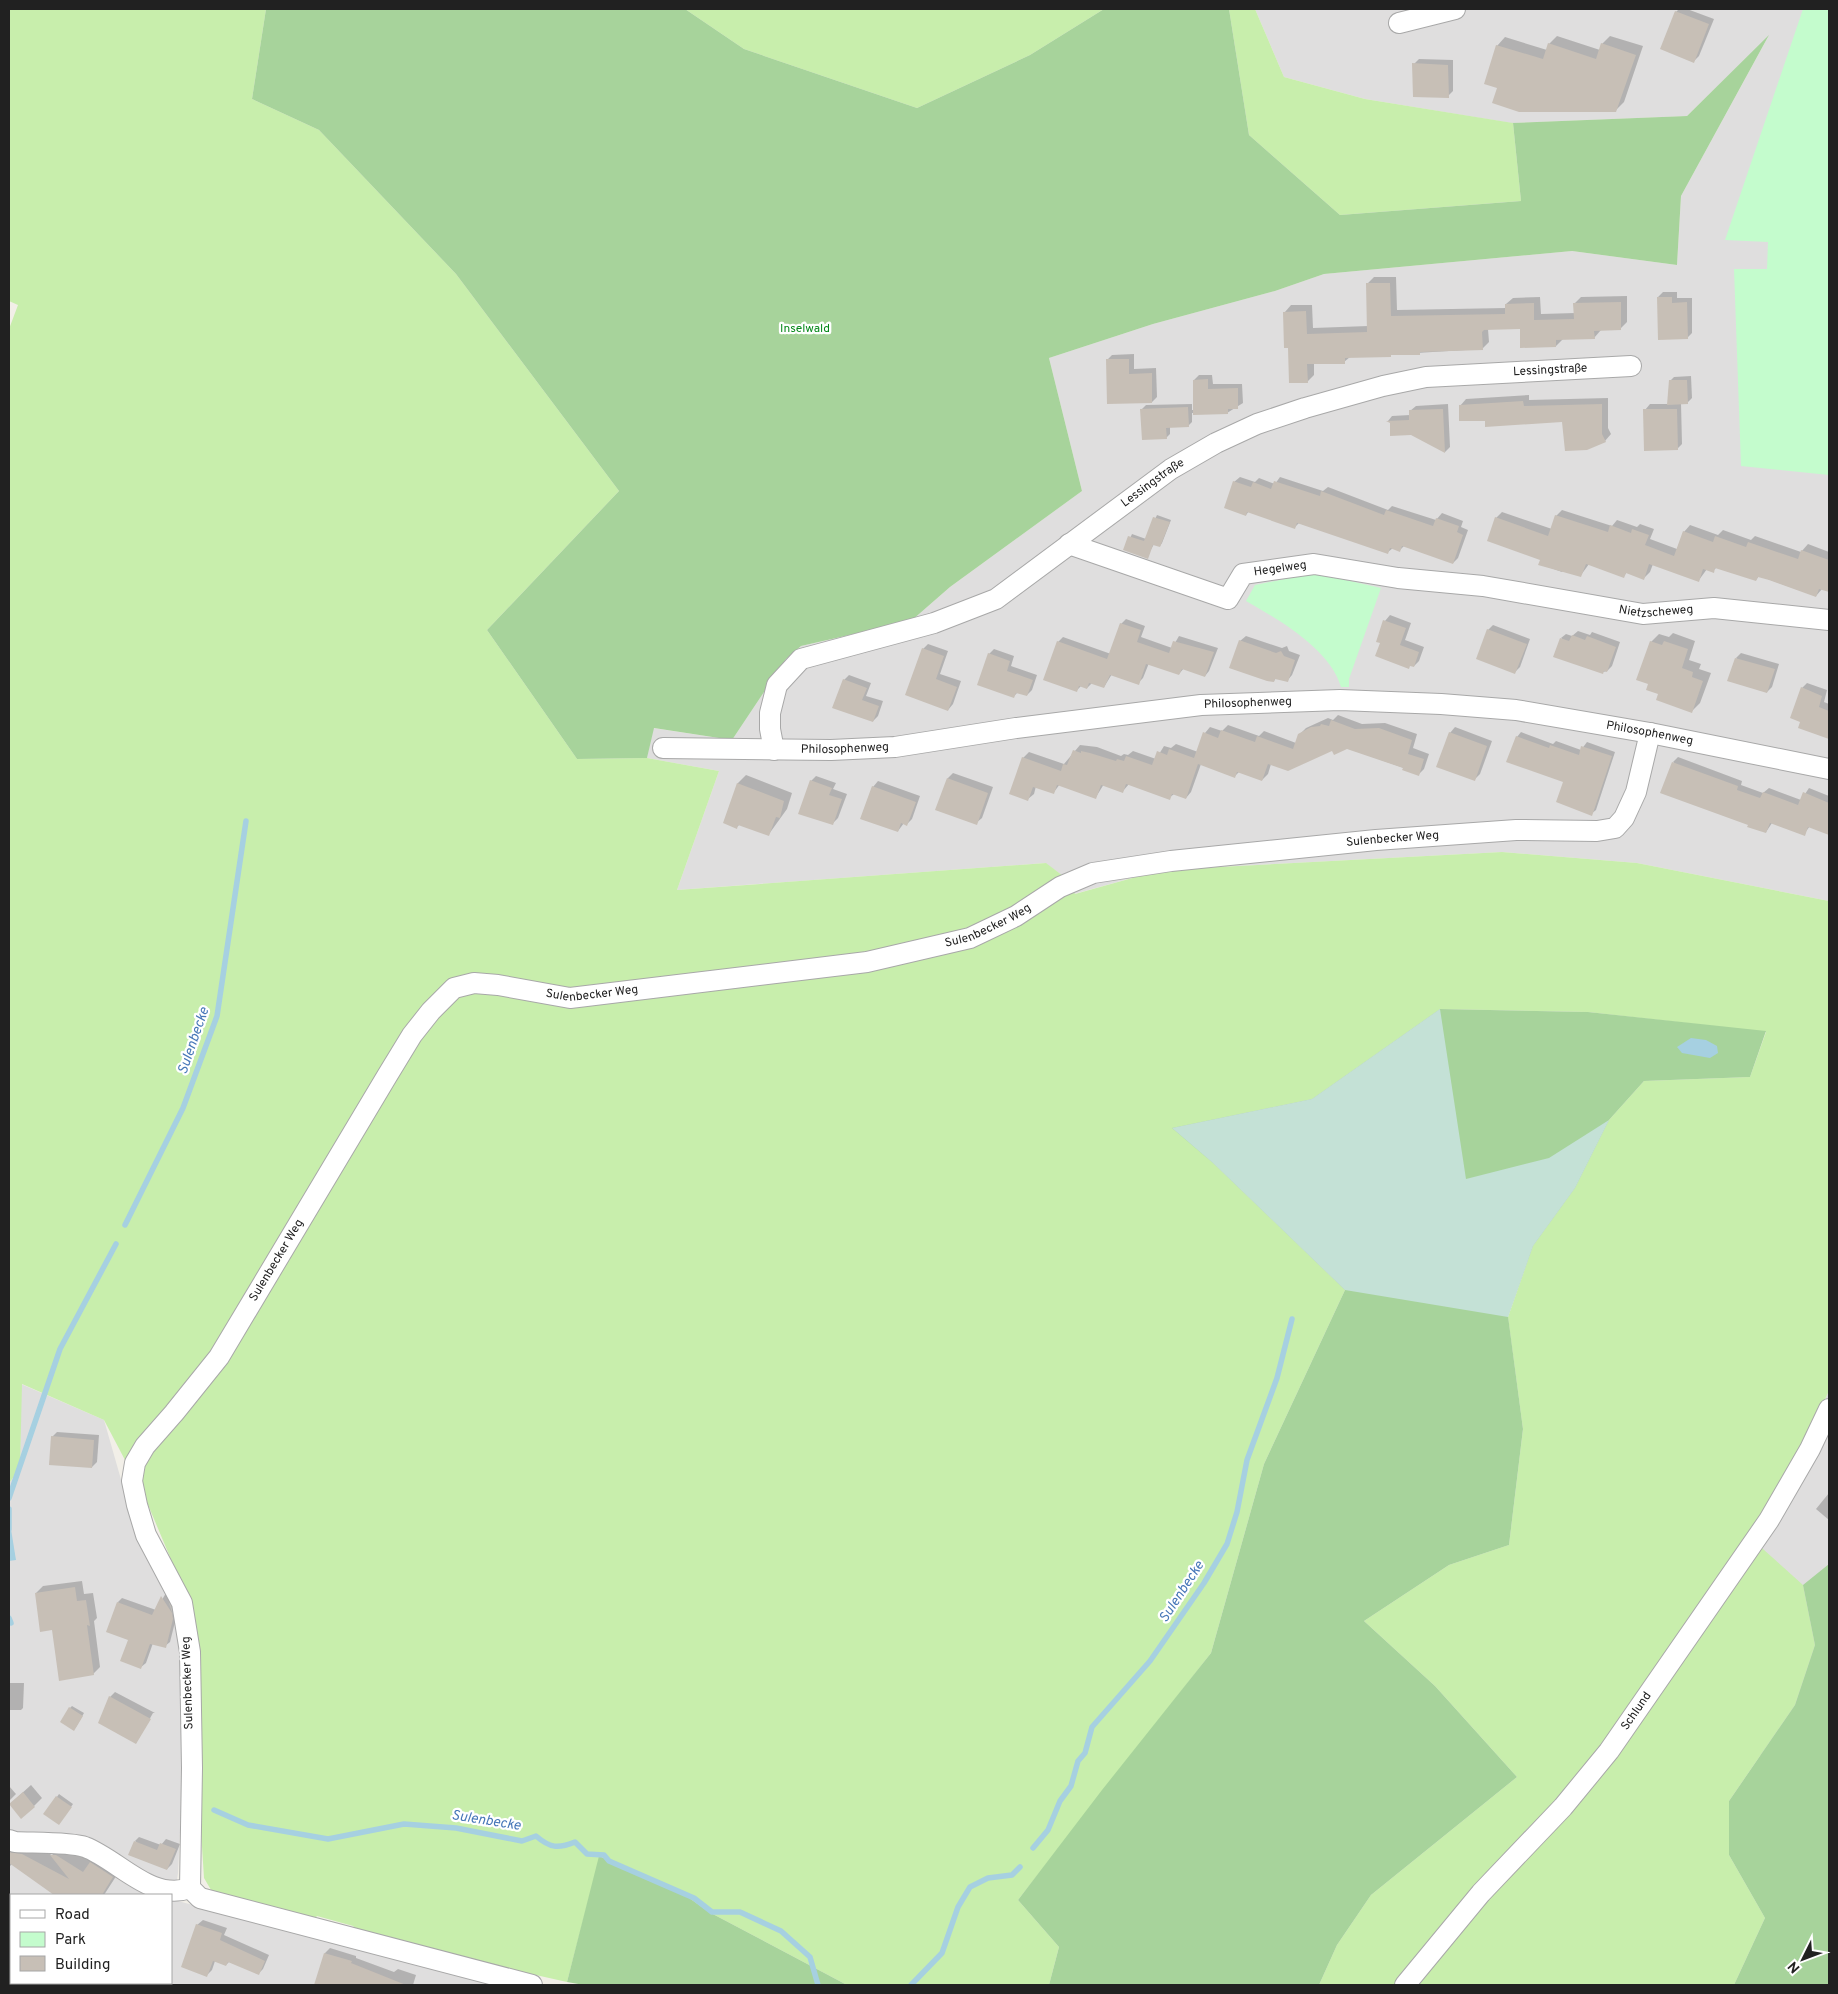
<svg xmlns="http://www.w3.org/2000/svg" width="1838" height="1994" font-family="Overpass,sans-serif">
<rect width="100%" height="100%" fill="#f2efe8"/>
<g fill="#dfdede">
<polygon points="1255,9 1829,9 1829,901 1637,863 1502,852 1161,870 1074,894 1067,879 1045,863 677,890 719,771 647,758 653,728 732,740 786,659 801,646 911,621 950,587 1082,491 1049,358 1153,324 1275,291 1324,274 1572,251 1677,265 1681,196 1768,37 1687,116 1511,123 1365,99 1284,77"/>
<polygon points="21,1384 104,1420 130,1511 161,1575 181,1644 184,1750 178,1873 174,1900 498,1985 74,1985 72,1983 171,1983 171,1895 11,1895 11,1898 9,1895 9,1483 20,1469"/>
<polygon points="1829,1391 1829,1985 1734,1985 1765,1918 1754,1541"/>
</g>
<g fill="#c8eeac">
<polygon points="9,9 266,9 252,99 319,130 456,274 619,491 487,630 577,759 647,758 719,771 677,890 1046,863 1067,879 1075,894 1161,870 1502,852 1637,863 1829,901 1829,1391 1754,1541 1803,1585 1815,1645 1795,1705 1729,1801 1729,1855 1765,1918 1734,1985 1413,1985 1606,1745 1553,1805 1528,1828 1397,1985 1319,1985 1337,1945 1371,1895 1517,1777 1435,1686 1364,1621 1449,1565 1509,1545 1523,1429 1508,1317 1533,1246 1575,1188 1609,1120 1644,1081 1750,1077 1766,1032 1588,1012 1440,1009 1312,1099 1173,1128 1213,1163 1345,1290 1264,1464 1211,1653 1018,1900 1059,1947 1049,1985 847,1985 709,1912 675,1888 600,1856 567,1982 416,1948 359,1932 353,1926 317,1916 313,1921 214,1895 204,1878 186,1595 146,1500 104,1420 22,1384 20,1469 9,1483 9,329 18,305 9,301"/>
<polygon points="685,9 1104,9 1030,55 917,108 744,49"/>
<polygon points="1229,9 1255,9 1284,77 1365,99 1513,123 1521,201 1340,215 1249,135"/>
<polygon points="9,1895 11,1898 11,1983 72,1983 74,1985 9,1985"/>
</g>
<g fill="#a7d39b">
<polygon points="266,9 685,9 744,49 917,108 1030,55 1104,9 1229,9 1249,135 1340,215 1521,201 1513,123 1511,123 1687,116 1769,35 1681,196 1677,265 1572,251 1324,274 1275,291 1153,324 1049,358 1082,491 950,587 911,621 801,646 786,659 732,740 654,728 647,758 577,759 487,630 619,491 456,274 319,130 252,99"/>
<polygon points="1440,1009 1588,1012 1766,1031 1750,1077 1644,1081 1609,1120 1575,1188 1533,1246 1508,1316 1523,1429 1509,1545 1449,1565 1364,1621 1435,1686 1517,1777 1371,1895 1337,1945 1319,1985 1049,1985 1059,1947 1018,1900 1102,1790 1211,1653 1264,1464 1345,1290 1213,1163 1172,1128 1312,1099"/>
<polygon points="1829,1564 1829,1985 1734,1985 1765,1918 1729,1855 1729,1801 1795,1705 1815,1645 1803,1585"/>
<polygon points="599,1856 675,1888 709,1912 847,1985 584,1985 567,1982"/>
</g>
<polygon fill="#c4e1d6" points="1440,1009 1466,1179 1549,1158 1609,1120 1575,1188 1533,1246 1508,1317 1345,1290 1213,1163 1172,1128 1312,1099"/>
<g fill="#c4fccd">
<polygon points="1803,9 1829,9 1829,475 1741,466 1734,269 1767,269 1768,242 1725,240"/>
<path d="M1315,573L1381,588L1349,679V687H1341C1330,649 1279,620 1246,601L1255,585Z"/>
</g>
<g fill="#a6d0e1">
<polygon points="1691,1038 1706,1040 1717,1046 1718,1053 1710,1058 1682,1053 1677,1047"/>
<polygon points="10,1523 16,1560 9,1561 9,1525"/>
</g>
<g fill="#0003">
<polygon points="1679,9 1687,9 1714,19 1699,56 1694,61 1676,12"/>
<polygon points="1557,36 1600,50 1602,44 1610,36 1643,46 1624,102 1616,110 1498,87 1497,46 1505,37 1547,50 1549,44"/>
<polygon points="1419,59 1453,60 1453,91 1448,96 1414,64"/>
<polygon points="1374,277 1396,277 1397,310 1506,308 1506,304 1513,298 1540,297 1541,314 1575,313 1574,304 1581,297 1627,296 1627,322 1620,329 1601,330 1594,338 1563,339 1556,346 1521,328 1488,329 1489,342 1482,349 1350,357 1344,362 1314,363 1314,375 1307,382 1290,347 1285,312 1291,305 1312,305 1313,328 1368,326 1367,284"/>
<polygon points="1663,292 1677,292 1677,298 1692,298 1692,333 1687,338 1658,297"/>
<polygon points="1134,354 1134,369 1156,368 1157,397 1152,402 1107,360 1112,355"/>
<polygon points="1199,375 1212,375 1213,384 1242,384 1243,403 1227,413 1192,413 1192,422 1188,426 1170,426 1170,434 1166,438 1142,409 1146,405 1192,404 1192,410 1194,410 1194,380"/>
<polygon points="1691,376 1692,398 1687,403 1681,403 1682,444 1677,449 1645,410 1650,404 1668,404 1670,381 1674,377"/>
<polygon points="1529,395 1529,400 1608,398 1608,428 1611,434 1605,441 1563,420 1460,406 1466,399"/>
<polygon points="1448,404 1450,447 1445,452 1388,421 1392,416 1410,415 1410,411 1416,406"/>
<polygon points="1240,477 1255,482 1259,478 1275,484 1280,477 1323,491 1328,487 1388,510 1392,506 1436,520 1442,513 1463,521 1461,527 1468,530 1458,558 1453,563 1404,546 1400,550 1393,548 1388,552 1299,523 1295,527 1249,511 1246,515 1234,482"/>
<polygon points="1562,510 1612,526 1617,520 1637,527 1640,524 1654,529 1650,539 1677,549 1684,532 1690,525 1718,535 1723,530 1751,540 1755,536 1801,552 1808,544 1829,552 1829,590 1822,589 1816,596 1759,576 1756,580 1717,567 1713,571 1707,569 1699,580 1653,564 1650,572 1644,578 1627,572 1624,576 1589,564 1581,575 1564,570 1562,572 1540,564 1541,559 1496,518 1502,512 1552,529 1556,516"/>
<polygon points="1157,515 1171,520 1162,543 1160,546 1154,544 1147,557 1125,549 1132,534 1146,539"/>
<polygon points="1390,615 1411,623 1405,640 1424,647 1419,661 1414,666 1381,643 1385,621"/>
<polygon points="1126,619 1145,626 1141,637 1172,648 1179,636 1218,648 1209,671 1205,676 1184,668 1179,674 1149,663 1143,678 1138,683 1112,674 1104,687 1092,683 1087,688 1081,686 1076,691 1058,642 1063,637 1111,654 1121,624"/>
<polygon points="1493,625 1530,639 1520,667 1515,672 1488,630"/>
<polygon points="1578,631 1590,635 1592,632 1620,642 1612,666 1607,671 1603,672 1561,638 1566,634 1572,636"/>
<polygon points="1673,633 1695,641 1689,660 1701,664 1699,669 1711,673 1700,703 1692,711 1659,694 1649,683 1651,642 1659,634 1669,637"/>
<polygon points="1246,636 1282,648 1287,646 1289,651 1300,655 1292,675 1287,681 1276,678 1274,681 1240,641"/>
<polygon points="928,644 948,651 940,674 961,681 953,704 948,710 923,649"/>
<polygon points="994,649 1014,656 1011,666 1037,675 1032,690 1027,695 1018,692 1013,697 989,654"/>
<polygon points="1741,653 1779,664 1772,687 1767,692 1736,658"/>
<polygon points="849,675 871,683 866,696 883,701 878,716 873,721 844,680"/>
<polygon points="1807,683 1827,690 1824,702 1829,704 1829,738 1800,727 1802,688"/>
<polygon points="1338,715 1362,724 1385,723 1417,734 1413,748 1429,754 1424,769 1418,775 1404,768 1347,748 1333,749 1271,764 1268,774 1262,780 1239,772 1235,776 1201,764 1191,792 1186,798 1174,794 1169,798 1129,784 1123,791 1104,784 1096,797 1060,784 1054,792 1036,786 1034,794 1028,799 1023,758 1029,752 1064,764 1080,745 1097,747 1121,756 1124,754 1128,755 1133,751 1156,759 1164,746 1171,748 1176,744 1198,752 1205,733 1210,727 1222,731 1228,725 1259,736 1264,731 1296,743 1299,735 1306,728 1328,718 1333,720"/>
<polygon points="1455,727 1492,741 1480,774 1475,779 1450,733"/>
<polygon points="1521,732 1553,744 1556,741 1581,750 1587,742 1615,752 1596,810 1591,814 1565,782 1517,737"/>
<polygon points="1678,757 1742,781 1741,785 1763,793 1769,788 1801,800 1809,788 1829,796 1829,834 1810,826 1804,834 1772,823 1766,832 1750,824 1673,762"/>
<polygon points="953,773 993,787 982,818 976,823 937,809 948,778"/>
<polygon points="746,775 792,793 787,809 769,834 740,824 737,827 724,822 738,783"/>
<polygon points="816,776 836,783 833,789 847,794 838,818 833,823 811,781"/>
<polygon points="878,781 920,796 912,819 907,824 904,823 898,831 873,787"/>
<polygon points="57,1432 99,1435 97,1462 92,1467 52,1437"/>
<polygon points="1829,1493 1829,1520 1816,1509"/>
<polygon points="82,1581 84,1594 93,1593 97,1618 94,1621 100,1667 93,1674 53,1629 36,1593 43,1586"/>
<polygon points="166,1593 177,1614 170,1642 165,1646 153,1643 146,1663 141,1667 118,1602 122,1598 156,1610"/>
<polygon points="9,1683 24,1683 23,1708 21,1710 9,1710"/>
<polygon points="115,1692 155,1713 153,1713 136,1743 110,1697"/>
<polygon points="72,1706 84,1713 76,1727 70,1708"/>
<polygon points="31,1785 42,1798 34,1806 10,1804"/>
<polygon points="9,1786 16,1794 9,1801"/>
<polygon points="59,1794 73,1804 61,1821 45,1814"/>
<polygon points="9,1836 52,1855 61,1846 66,1846 92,1862 100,1853 122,1867 104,1895 56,1895 12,1864 9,1867"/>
<polygon points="139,1837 161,1845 166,1839 180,1844 172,1864 167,1869 135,1841"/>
<polygon points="203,1920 227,1928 224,1935 269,1955 263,1969 258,1974 230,1961 226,1965 215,1961 212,1970 207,1975 197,1925"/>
<polygon points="330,1948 356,1956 356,1958 394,1972 398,1969 416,1975 413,1985 327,1985 316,1982 325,1953"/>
</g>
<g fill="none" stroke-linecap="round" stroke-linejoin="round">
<g stroke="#a6d0e1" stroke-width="5.5">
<polyline points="125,1225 183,1108 217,1016 246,821"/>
<polyline points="9,1498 60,1349 116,1244"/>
<polyline points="9,1509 9,1529"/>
<polyline points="9,1618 11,1623"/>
<path d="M214,1810L248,1825L328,1839L404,1824L456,1828L522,1841L536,1836C550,1848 558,1849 575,1842L587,1854L604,1855L609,1861L694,1898L712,1912H740L781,1931L810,1957L818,1985"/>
<polyline points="1033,1848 1048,1830 1060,1801 1071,1786 1078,1761 1085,1753 1092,1727 1150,1661 1204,1583 1227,1544 1237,1512 1247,1460 1277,1378 1292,1319"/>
<polyline points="911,1985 942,1953 958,1907 970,1887 988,1878 1012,1875 1020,1867"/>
</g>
</g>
<g fill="#c7bfb6">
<polygon points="1675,11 1709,24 1694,63 1660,49"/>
<polygon points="1548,43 1596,59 1601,43 1636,55 1616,112 1519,112 1492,103 1497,88 1484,84 1496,45 1543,59"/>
<polygon points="1412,63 1448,65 1449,98 1413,97"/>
<polygon points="1366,283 1390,283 1391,316 1505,314 1505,304 1534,303 1534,320 1574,319 1573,303 1621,302 1621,330 1594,331 1595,339 1556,340 1556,347 1520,348 1520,329 1484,330 1482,332 1483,350 1420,352 1420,355 1391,355 1391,357 1345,358 1345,364 1307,364 1308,383 1289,383 1288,348 1284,348 1283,312 1306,311 1307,334 1367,332"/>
<polygon points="1657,297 1672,297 1672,303 1687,302 1688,339 1658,340"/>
<polygon points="1106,359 1129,359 1129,374 1152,373 1152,403 1107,404"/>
<polygon points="1208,379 1208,389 1238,388 1238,409 1228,409 1228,414 1193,415 1193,380"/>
<polygon points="1669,380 1687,380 1688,404 1667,405"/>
<polygon points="1523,401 1524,406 1602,404 1602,434 1606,442 1587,450 1565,451 1562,422 1485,427 1485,421 1459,421 1459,405"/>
<polygon points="1188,407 1189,427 1166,428 1167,439 1142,440 1140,409"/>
<polygon points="1443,409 1445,453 1411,435 1390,436 1390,423 1386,421 1409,420 1409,410"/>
<polygon points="1643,409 1677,409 1678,450 1644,451"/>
<polygon points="1233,481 1251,487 1253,482 1271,489 1274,481 1320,496 1321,491 1384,515 1386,510 1433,526 1436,518 1459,526 1457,532 1463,535 1453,564 1402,546 1400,552 1390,548 1388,554 1297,523 1295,529 1247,512 1246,516 1224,508"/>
<polygon points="1555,515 1608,532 1610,525 1631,533 1632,529 1649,535 1645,545 1674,556 1683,531 1713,542 1715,536 1746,547 1748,542 1798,559 1801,550 1829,560 1829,592 1819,589 1816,597 1769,580 1758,577 1756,581 1715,568 1714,573 1703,569 1699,582 1649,564 1644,580 1626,573 1624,578 1586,564 1581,577 1538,565 1540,560 1487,541 1495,517 1548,536"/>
<polygon points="1153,517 1170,522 1160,547 1153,545 1148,559 1123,550 1128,536 1144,541"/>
<polygon points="1383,620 1406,628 1400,645 1419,652 1414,667 1410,666 1409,669 1375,656 1380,643 1376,642"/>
<polygon points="1120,623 1141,630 1137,642 1169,653 1173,641 1214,652 1205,677 1182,669 1179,675 1146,664 1139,685 1110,675 1104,688 1089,683 1087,689 1079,686 1077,692 1043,680 1057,641 1107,659"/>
<polygon points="1487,629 1527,644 1515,674 1476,659"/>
<polygon points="1572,635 1585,640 1587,636 1616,647 1607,672 1604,671 1603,674 1553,657 1560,638 1569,641"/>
<polygon points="1239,640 1276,653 1281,651 1284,656 1295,660 1288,682 1275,679 1274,682 1267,681 1229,668"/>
<polygon points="1650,641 1662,645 1664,641 1688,649 1682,668 1693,672 1692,677 1703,681 1692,713 1656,700 1658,694 1646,690 1648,684 1636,680"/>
<polygon points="922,648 944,656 936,679 957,687 948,711 905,695"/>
<polygon points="988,653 1010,661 1007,671 1033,680 1027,696 1016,693 1014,698 977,685"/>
<polygon points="1735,658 1775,669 1767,693 1727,681"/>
<polygon points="843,679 867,688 862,700 879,706 873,722 832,708"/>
<polygon points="1801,687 1822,696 1819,707 1829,711 1829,739 1798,728 1800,722 1790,718"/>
<polygon points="1331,720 1355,729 1379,728 1412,740 1408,754 1424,759 1419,776 1402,770 1403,768 1347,749 1334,755 1332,751 1288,771 1268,764 1262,781 1237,772 1235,778 1198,764 1186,799 1172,794 1170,800 1126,784 1123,793 1101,785 1096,799 1057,785 1054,794 1033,787 1028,801 1009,794 1022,757 1061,771 1063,764 1067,765 1073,750 1081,753 1081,751 1090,753 1116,761 1117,759 1124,761 1126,756 1152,765 1157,751 1167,755 1169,749 1194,758 1203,732 1218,738 1221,730 1255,742 1257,736 1293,749 1298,734 1311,727 1320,726 1321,724 1329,726"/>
<polygon points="1449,732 1487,746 1475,781 1436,767"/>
<polygon points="1516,736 1549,748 1550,745 1579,755 1581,746 1612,756 1592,816 1556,802 1563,782 1506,762"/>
<polygon points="1672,762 1738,786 1737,790 1760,798 1763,792 1798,805 1803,792 1829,803 1829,835 1808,827 1805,836 1770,823 1766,833 1747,827 1748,825 1660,793"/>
<polygon points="947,778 988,793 977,825 935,810"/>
<polygon points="810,780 832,788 829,795 842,799 833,825 798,814"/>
<polygon points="737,783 784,801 780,818 776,817 769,836 738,825 737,829 723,823"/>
<polygon points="872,786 916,802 907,826 901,823 898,832 860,819"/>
<polygon points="51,1436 94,1440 92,1468 49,1465"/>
<polygon points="75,1587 77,1601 86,1600 90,1626 87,1625 94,1675 59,1681 52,1630 40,1632 35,1593"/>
<polygon points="161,1596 172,1613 173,1619 166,1648 150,1644 141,1669 120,1661 128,1640 106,1632 117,1602 152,1615"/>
<polygon points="109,1696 151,1719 136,1744 98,1723"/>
<polygon points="69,1707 83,1716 74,1731 60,1722"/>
<polygon points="23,1792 35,1807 21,1819 9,1804"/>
<polygon points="56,1796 72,1807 59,1825 43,1814"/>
<polygon points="134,1841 157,1850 160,1843 176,1849 167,1870 128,1855"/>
<polygon points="9,1852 22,1854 69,1879 50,1855 56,1855 83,1872 90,1862 113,1877 102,1895 54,1895 9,1863"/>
<polygon points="196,1924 222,1933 220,1940 265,1961 259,1975 228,1962 226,1966 213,1961 207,1977 181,1967"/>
<polygon points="324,1953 352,1961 351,1963 406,1985 314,1985"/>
</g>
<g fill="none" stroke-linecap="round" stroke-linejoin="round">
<g stroke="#a8a8a8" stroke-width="22">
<g id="minor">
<polyline points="1399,23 1455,9"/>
<path id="s1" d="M1069,544L1228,599L1243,574L1314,564L1398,578L1483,586L1643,614L1714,608L1829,620"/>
<path id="s2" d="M663,748L831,750L895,747L1016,728L1201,705L1340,700L1441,704L1516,710L1650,733L1829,769"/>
<path id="s3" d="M774,750L770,729V713L777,685L801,659L934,623L996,599L1171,469L1216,443L1257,424L1305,408L1383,386L1426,377L1631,366"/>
<path d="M9,1840L15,1842C32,1843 71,1842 85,1847C119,1860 151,1902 190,1888"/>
<path id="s4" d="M532,1985L200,1898L190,1888L192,1768L190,1652L182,1603L146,1535L137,1505L132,1481L135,1463L145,1446L174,1413L219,1357L387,1076L412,1035L431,1011L454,988L474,983L498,985L570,998L867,962L970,938L1016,916L1060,887L1093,873L1171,861L1376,840L1516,830L1597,831L1615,828L1624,818L1636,792L1650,733"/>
<path id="s5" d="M1405,1985L1481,1893L1563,1807L1609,1751L1769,1520L1810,1449L1829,1409"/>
</g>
</g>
<use href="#minor" stroke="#fff" stroke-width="20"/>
</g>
<g text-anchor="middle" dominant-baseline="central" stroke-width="4.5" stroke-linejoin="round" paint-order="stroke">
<g font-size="12" fill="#06891a" stroke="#fff">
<text x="805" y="329">Inselwald</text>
</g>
<g font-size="12" fill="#212121" stroke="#fff">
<text stroke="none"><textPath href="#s3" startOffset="921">Lessingstraße</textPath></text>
<text stroke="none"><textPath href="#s3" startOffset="501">Lessingstraße</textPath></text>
<text stroke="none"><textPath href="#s1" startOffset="235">Hegelweg</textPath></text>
<text stroke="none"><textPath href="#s1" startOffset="615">Nietzscheweg</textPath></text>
<text stroke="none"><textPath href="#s2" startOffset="588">Philosophenweg</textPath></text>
<text stroke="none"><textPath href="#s2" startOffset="992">Philosophenweg</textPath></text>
<text stroke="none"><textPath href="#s2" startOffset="182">Philosophenweg</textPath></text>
<text stroke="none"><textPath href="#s4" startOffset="2332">Sulenbecker Weg</textPath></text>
<text stroke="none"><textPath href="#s4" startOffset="1912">Sulenbecker Weg</textPath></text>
<text stroke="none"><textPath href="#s4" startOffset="1508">Sulenbecker Weg</textPath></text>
<text stroke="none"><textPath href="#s4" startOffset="1042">Sulenbecker Weg</textPath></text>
<text transform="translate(188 1683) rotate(-92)">Sulenbecker Weg</text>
<text stroke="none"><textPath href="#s5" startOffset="359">Schlund</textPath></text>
</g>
<g font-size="14" font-style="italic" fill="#4777b8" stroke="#fff">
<text transform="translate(194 1041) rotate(-71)">Sulenbecke</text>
<text transform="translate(1182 1592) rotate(-57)">Sulenbecke</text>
<text transform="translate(486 1821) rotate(9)">Sulenbecke</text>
</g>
</g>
<rect width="1838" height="1994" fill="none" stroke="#212121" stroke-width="20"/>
<rect x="10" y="1894" width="162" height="90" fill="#ffffff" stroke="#a6a6a6"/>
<rect x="20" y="1910" width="25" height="8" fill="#ffffff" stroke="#a6a6a6"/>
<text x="55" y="1919" font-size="15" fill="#212121">Road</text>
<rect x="20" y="1932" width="25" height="15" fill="#c4fccd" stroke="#a6a6a6"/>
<text x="55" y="1944" font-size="15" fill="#212121">Park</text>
<rect x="20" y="1956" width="25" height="15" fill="#c7bfb6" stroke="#a6a6a6"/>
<text x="55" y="1969" font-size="15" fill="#212121">Building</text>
<g transform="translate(1803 1959) rotate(228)" stroke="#ffffff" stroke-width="4" paint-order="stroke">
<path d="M0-4L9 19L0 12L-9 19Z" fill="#212121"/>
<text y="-8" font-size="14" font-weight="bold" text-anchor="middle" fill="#212121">N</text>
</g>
</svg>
